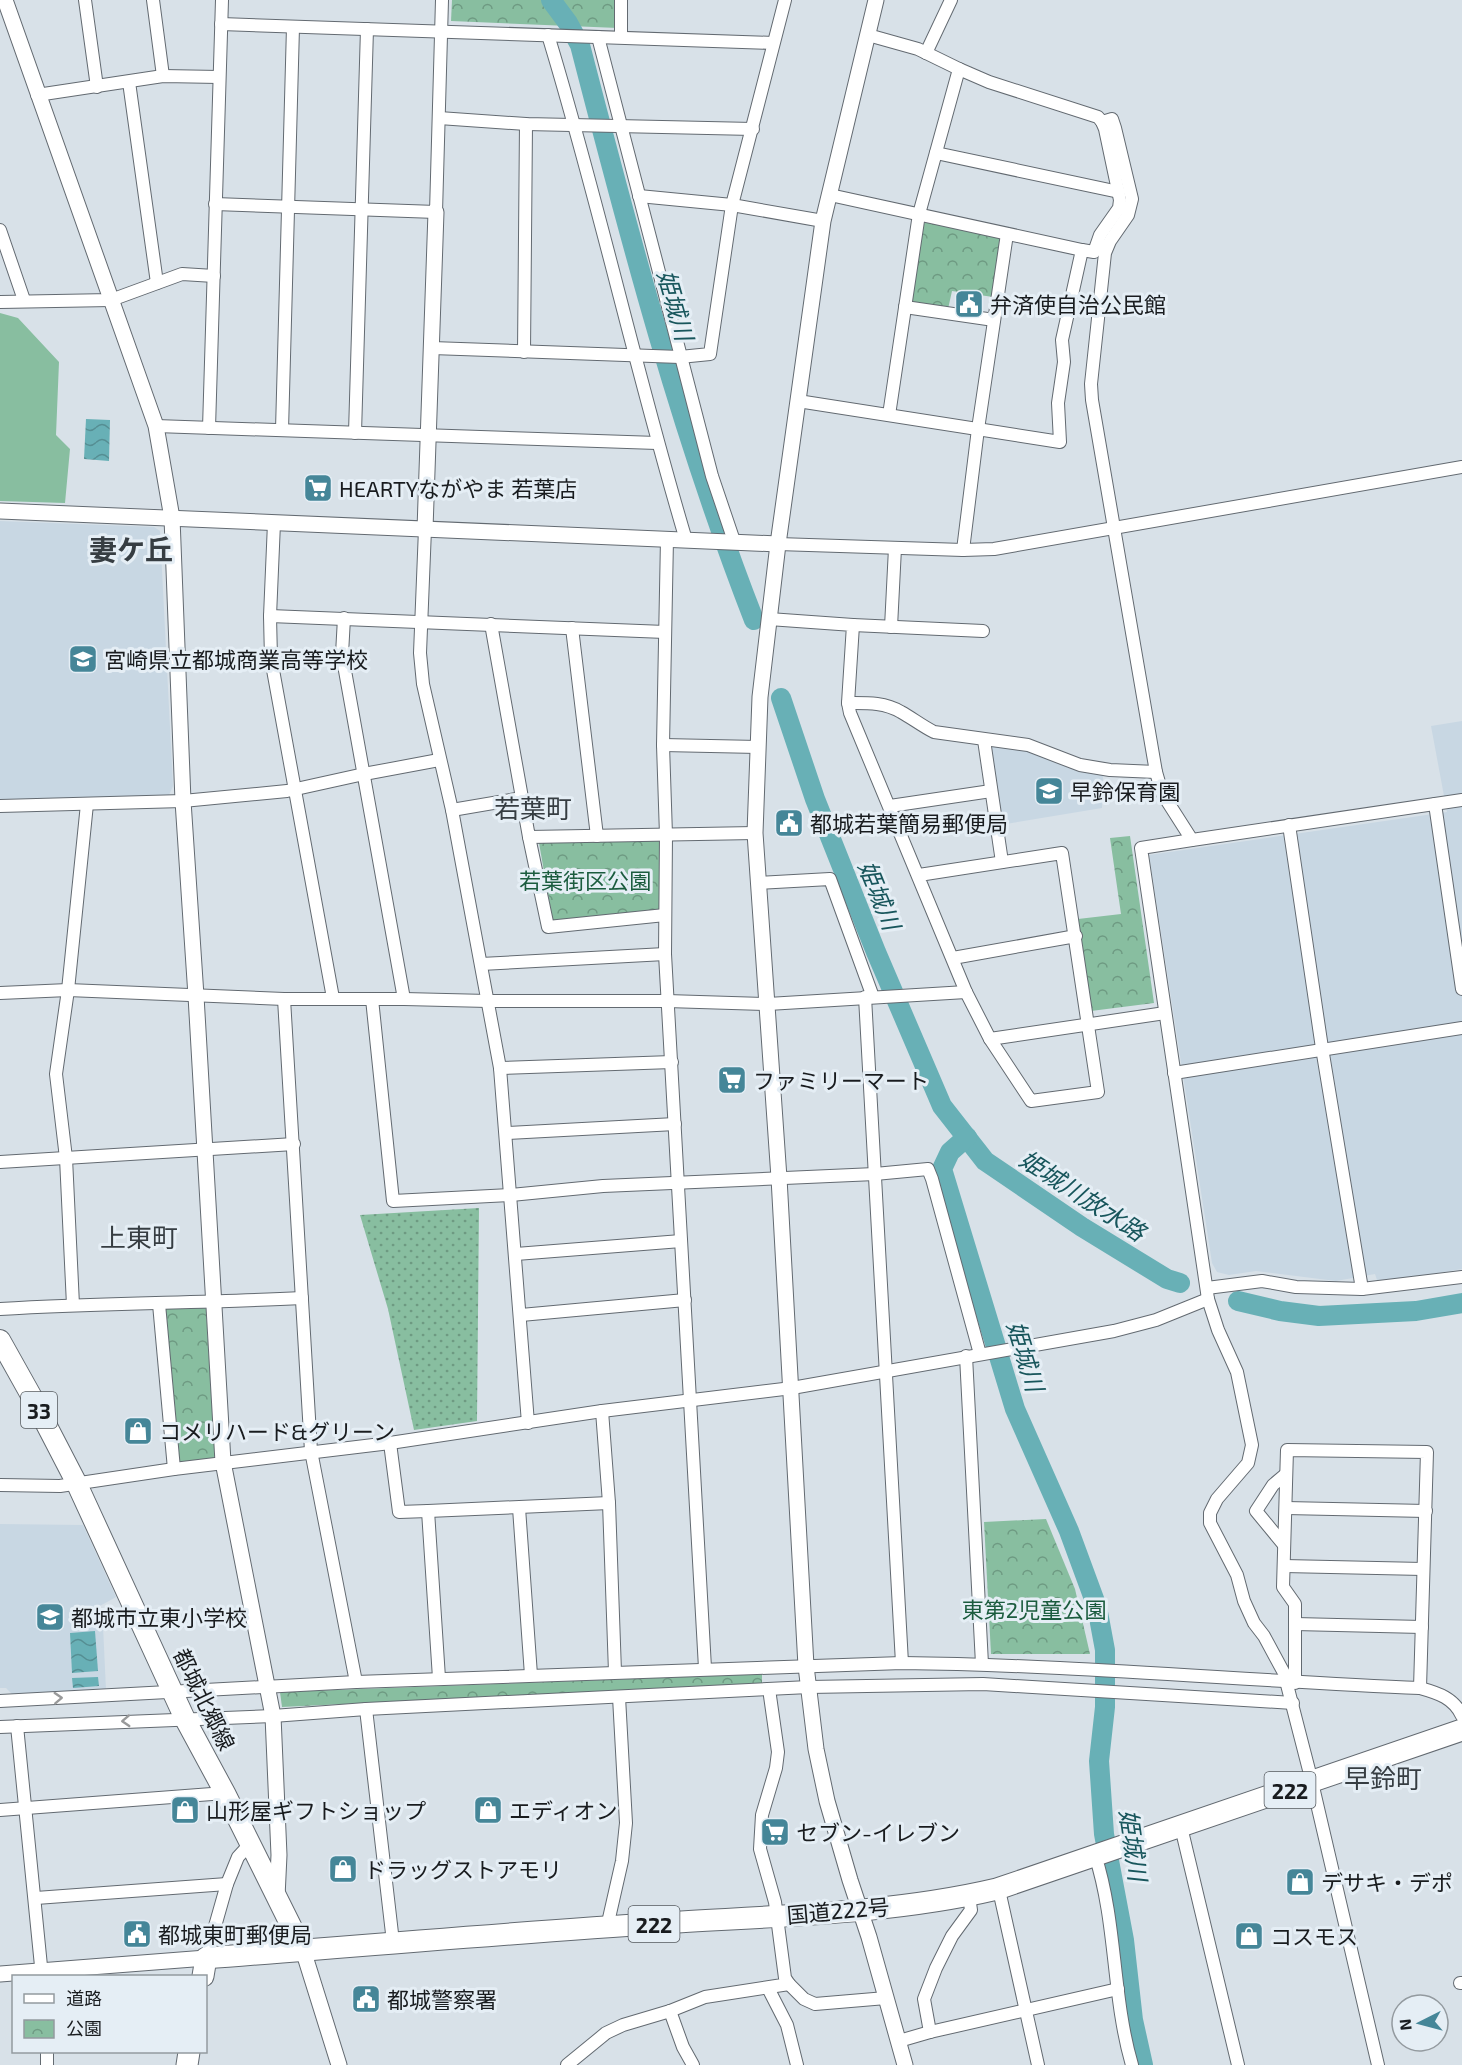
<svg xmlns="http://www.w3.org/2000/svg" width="1462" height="2065" font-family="'Exo 2','Noto Sans JP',sans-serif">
<defs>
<pattern id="grass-dots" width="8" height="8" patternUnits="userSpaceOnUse" patternTransform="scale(1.5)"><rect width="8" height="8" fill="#88bea0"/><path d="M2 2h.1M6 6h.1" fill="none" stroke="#6e9a82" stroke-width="1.8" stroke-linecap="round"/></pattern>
<pattern id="park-crowns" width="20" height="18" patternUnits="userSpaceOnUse" patternTransform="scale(1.5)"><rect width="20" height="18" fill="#88bea0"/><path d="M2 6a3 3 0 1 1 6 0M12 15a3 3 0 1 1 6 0" fill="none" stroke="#6e9a82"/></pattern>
<pattern id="water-waves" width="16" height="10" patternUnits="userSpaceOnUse" patternTransform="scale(1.5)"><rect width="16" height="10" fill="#68b0b6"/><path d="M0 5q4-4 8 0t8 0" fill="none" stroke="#558e93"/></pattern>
</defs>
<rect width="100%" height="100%" fill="#d8e1e8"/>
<g fill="#c8d7e3">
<polygon points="0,521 154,527 160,531 173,786 169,795 79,801 0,801"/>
<polygon points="1462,721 1462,1269 1378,1283 1375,1274 1336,1281 1256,1271 1229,1275 1217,1272 1212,1263 1149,855 1447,812 1431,726"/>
<polygon points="988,746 1026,749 1074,769 1103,774 1102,808 1000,825"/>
<polygon points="0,1524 83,1525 116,1597 98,1607 103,1626 106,1690 12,1694 6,1688 0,1688"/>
</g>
<polygon fill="url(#grass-dots)" points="479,1208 477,1421 414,1430 388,1309 360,1215"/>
<g fill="url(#park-crowns)">
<polygon points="452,0 618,0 618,28 451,21"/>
<polygon points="927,222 998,236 1001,241 993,297 952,291 948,309 914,304 910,299 921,225"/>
<polygon points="1130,836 1154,1003 1091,1011 1078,919 1121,914 1110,838"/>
<polygon points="659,840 659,912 553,922 539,843"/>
<polygon points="203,1307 206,1309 215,1456 212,1459 179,1464 165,1310 166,1308"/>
<polygon points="1046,1519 1075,1589 1090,1654 991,1654 984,1522"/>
<polygon points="762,1674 762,1684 282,1707 280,1692"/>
</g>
<polygon fill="#88bea0" points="0,313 18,318 59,362 56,435 70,449 65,503 0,501"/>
<g fill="url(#water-waves)">
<polygon points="86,419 110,420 109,461 84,459"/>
<polygon points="95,1631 98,1671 72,1673 70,1633"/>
<polygon points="98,1677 99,1686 73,1688 72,1678"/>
</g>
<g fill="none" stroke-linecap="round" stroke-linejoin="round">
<g stroke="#68b0b6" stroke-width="20">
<path d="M551,0L568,23L580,45C630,239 681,433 754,620"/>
<polyline points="781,698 815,799 876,952 942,1106 985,1161 1082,1227 1167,1279 1180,1283"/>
<polyline points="967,1137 950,1152 942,1169 1015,1409 1069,1531 1097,1607 1105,1650 1105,1707 1099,1761 1104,1834 1124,1940 1133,2020 1143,2065"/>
<polyline points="1238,1301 1280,1311 1319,1316 1416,1311 1462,1303"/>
</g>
<g stroke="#636a71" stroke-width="14">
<g id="minor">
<polyline points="85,0 97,87"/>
<polyline points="153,0 163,76"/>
<polyline points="621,0 621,36"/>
<polyline points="221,24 773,43"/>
<path d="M548,35C599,202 636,373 686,540"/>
<polyline points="868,35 918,49 959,69 919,214 889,415"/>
<polyline points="598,37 712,476 734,541"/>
<polyline points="926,53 951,0"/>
<polyline points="129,82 157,283"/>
<polyline points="37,95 163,76 219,77"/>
<polyline points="439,118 526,124 753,129"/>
<polyline points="1102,122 1112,119 1115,128 1132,199 1128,215 1110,241 1105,253 1091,384 1092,400 1156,772 1162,793 1192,840 1462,800"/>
<polyline points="936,153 1119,192"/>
<polyline points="830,195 1082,250"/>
<polyline points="639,196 732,205 823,221"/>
<polyline points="215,204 436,212 442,0"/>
<polyline points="0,230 24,300"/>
<polyline points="0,302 111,300 182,274 214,276"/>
<polyline points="905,307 994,320"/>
<polyline points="432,348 680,357 710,354 732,205 785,0"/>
<polyline points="524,352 526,124"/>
<polyline points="798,401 1060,442 1058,403 1064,362 1062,340 1082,250 1094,252 1100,235 1119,208 1120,200 1105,129 1102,122 1098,117 989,82 959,69"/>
<polyline points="156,426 657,443"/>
<polyline points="209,428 222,0"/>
<polyline points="282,430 293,27"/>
<polyline points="355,433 367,29"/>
<polyline points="274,523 270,616 271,659 333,998"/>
<polyline points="425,529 420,653 423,684 452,810 500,1068 528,1423"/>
<polyline points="667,539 663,745 666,835 665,954 705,1668"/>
<polyline points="778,544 963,550 994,549 1462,467"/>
<polyline points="963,550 978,429 1007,234"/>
<polyline points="270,616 665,632"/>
<polyline points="344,618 342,654 404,999"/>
<polyline points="769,619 853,625 848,703 850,713 966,992 990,1039 1031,1101 1098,1092 1062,853 919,875"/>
<polyline points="491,624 529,837 755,833"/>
<polyline points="853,625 983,631"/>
<polyline points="891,627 895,548"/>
<polyline points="572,628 597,836"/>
<path d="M848,703C866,703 884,702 901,712C912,718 922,726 934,732L1028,745L1080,765L1110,770L1156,772"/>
<polyline points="984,740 1002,862"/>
<polyline points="663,745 758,747"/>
<polyline points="1435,804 1462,989"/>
<polyline points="0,806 183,801 287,791 364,774 439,760"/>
<polyline points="890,806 991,791"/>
<polyline points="452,810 522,798"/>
<polyline points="1289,825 1322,1048 1362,1289"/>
<polyline points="529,837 548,927 665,915"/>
<polyline points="1192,840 1141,848 1208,1299 1218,1330 1237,1372 1252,1445 1248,1463 1217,1499 1210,1513 1210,1523 1237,1575 1244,1601 1254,1623 1264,1636 1284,1673 1310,1774 1378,2065"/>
<polyline points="758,883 830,879 873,997"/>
<polyline points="953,958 1076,936"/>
<polyline points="481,964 665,954"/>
<polyline points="0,993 68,990 284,999 404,999 488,1001 667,1001 768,1004 966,992"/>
<polyline points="865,997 902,1663"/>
<polyline points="284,999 311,1451 356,1682"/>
<polyline points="372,999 393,1201 511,1195 603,1186 875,1174 928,1169 932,1179 980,1354"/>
<polyline points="990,1039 1165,1013"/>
<polyline points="500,1068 672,1062"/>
<polyline points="1174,1073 1462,1028"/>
<polyline points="507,1133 675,1124"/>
<polyline points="0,1162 294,1144"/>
<polyline points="516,1254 681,1241"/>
<polyline points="1207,1288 1262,1281 1296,1287 1362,1289 1462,1277"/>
<polyline points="159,1304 174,1469"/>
<polyline points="73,1305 66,1158 56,1074 68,990 87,804"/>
<path d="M0,1309C101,1303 202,1303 302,1298"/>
<polyline points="521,1315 685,1300"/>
<polyline points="966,1356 982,1664"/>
<polyline points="602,1411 609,1503 615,1672"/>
<polyline points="390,1443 399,1512 428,1511 439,1678"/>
<polyline points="0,1485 60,1486 174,1469 390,1443 602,1411 792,1388 1114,1331 1156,1320 1208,1299"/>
<polyline points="519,1508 531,1675"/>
<polyline points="1286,1508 1426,1511"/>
<polyline points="428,1511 609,1503"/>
<polyline points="1284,1545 1256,1511 1273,1485 1286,1474"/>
<polyline points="1284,1566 1423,1569"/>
<polyline points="1295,1624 1422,1627"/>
<polyline points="1295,1683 1295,1604 1283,1587 1287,1450 1427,1452 1420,1688"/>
<path d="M0,1701L356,1682L902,1663C1075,1665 1247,1681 1420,1688C1438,1693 1454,1698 1462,1716"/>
<polyline points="366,1709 393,1942"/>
<polyline points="17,1726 42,1976"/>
<polyline points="0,1727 273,1716 366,1709 809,1687 983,1684 1293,1703"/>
<polyline points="0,1810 225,1793"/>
<polyline points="1181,1827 1238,2065"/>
<path d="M1095,1855C1117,1923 1112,1997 1132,2065"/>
<polyline points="997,1889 1001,1899 1038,2065"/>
<polyline points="36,1898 227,1884"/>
<polyline points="607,1927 622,1861 626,1823 619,1697"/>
<polyline points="206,1958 227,1884 238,1857 249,1845"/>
<polyline points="1460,1983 1462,1983"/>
<polyline points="789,1984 804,1999 815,2004 886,1998"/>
<polyline points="768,1988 787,2025 797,2065"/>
<polyline points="670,2011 683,2047 693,2065"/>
<polyline points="930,2032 924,1999 936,1968 952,1936 971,1910 969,1896"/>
<polyline points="899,2041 930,2032 1118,1989"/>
<polyline points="47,2052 47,2065"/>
<polyline points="567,2065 606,2033 623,2025 670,2011 705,1997 789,1984 785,1978 775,1902 760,1849 762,1815 776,1768 778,1752 769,1689"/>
</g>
</g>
<g stroke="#636a71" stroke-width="17">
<g id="tertiary">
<polyline points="5,0 156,426 172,518 183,801 196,996 223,1462 273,1716 279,1855 277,1897"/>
<polyline points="876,0 823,221 778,544 760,697 755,833 779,1178 806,1666 816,1749 827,1801 850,1880 869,1937 905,2065"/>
<polyline points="0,511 778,544"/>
<polyline points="425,529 436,212"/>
<polyline points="303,1950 339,2065"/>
<polyline points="0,1974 206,1958"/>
</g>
</g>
<g stroke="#636a71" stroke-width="22">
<polyline id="primary" points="0,1340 33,1399 76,1482 185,1719 225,1793 303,1950"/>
</g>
<g stroke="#636a71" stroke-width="23">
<g id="trunk">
<path d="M203,1976L206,1958C358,1946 511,1933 663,1923C772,1916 891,1914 997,1889L1462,1730"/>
<polyline points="187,2065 189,2052"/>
</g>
</g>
<use href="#minor" stroke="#fff" stroke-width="12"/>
<use href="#tertiary" stroke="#fff" stroke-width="15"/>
<use href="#primary" stroke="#fff" stroke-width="20"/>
<use href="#trunk" stroke="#fff" stroke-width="21"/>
</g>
<defs><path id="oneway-chevron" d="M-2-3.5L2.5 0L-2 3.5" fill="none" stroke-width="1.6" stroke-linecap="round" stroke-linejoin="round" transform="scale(1.5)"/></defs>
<g stroke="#98999a">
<use href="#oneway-chevron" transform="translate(58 1698) rotate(-3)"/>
<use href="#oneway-chevron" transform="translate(126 1721) rotate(177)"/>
</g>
<defs>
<g id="civic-square" transform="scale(1.5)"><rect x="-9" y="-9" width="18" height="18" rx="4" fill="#458698" stroke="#e5eef5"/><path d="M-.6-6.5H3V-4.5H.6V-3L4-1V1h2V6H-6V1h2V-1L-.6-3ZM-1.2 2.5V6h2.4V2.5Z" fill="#fff"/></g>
<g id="supermarket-square" transform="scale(1.5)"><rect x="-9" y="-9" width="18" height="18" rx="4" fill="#458698" stroke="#e5eef5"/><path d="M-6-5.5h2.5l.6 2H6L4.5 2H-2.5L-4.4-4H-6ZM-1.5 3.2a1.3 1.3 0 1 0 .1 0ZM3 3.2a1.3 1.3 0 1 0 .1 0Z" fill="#fff"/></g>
<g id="school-square" transform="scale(1.5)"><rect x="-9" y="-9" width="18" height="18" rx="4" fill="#458698" stroke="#e5eef5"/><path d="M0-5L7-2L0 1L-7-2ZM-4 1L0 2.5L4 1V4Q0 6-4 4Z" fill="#fff"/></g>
<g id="shop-square" transform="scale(1.5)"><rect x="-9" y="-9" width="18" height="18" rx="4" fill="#458698" stroke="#e5eef5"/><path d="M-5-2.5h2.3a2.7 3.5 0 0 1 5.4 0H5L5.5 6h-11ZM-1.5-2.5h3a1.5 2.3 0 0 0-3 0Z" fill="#fff"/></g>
</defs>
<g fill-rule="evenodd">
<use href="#civic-square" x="969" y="304"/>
<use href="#supermarket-square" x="318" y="488"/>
<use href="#school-square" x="83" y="659"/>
<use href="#school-square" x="1049" y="791"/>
<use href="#civic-square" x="789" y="823"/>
<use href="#supermarket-square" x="732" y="1080"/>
<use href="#shop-square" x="138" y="1431"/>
<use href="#school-square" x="50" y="1617"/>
<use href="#shop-square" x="185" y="1810"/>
<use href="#shop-square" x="488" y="1810"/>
<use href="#supermarket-square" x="775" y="1832"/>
<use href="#shop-square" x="343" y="1869"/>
<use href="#shop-square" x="1300" y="1882"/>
<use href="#civic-square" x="137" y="1934"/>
<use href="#shop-square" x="1249" y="1936"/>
<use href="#civic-square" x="366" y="1999"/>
</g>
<g text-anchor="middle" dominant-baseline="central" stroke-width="6" stroke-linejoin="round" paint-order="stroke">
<g fill="#e5eef5" stroke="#565b5f" stroke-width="1.5">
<rect x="21" y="1392" width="36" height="36" rx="4.5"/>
<rect x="1264.5" y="1772" width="51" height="36" rx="4.5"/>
<rect x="628.5" y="1906" width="51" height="36" rx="4.5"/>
</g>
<g font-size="21" font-weight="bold" fill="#191c1f">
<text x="39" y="1410">33</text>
<text x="1290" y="1790">222</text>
<text x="654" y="1924">222</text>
</g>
<g font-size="22" fill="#191c1f" stroke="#e5eef5" text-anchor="start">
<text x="990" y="304">弁済使自治公民館</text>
<text x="339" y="488">HEARTYながやま 若葉店</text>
<text x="104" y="659">宮崎県立都城商業高等学校</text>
<text x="1070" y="791">早鈴保育園</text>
<text x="810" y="823">都城若葉簡易郵便局</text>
<text x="753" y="1080">ファミリーマート</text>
<text x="159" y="1431">コメリハード&amp;グリーン</text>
<text x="71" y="1617">都城市立東小学校</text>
<text x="206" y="1810">山形屋ギフトショップ</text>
<text x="509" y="1810">エディオン</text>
<text x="796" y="1832">セブン-イレブン</text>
<text x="364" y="1869">ドラッグストアモリ</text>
<text x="1321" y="1882">デサキ・デポ</text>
<text x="158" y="1934">都城東町郵便局</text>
<text x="1270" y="1936">コスモス</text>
<text x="387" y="1999">都城警察署</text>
</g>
<g font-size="22" fill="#1b5c3e" stroke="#e5eef5">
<text x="585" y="880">若葉街区公園</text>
<text x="1034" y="1609">東第2児童公園</text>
</g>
<g font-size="22" fill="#191c1f" stroke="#e5eef5">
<text transform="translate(205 1699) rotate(64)">都城北郷線</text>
<text transform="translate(838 1910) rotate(-5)">国道222号</text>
</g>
<g font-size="24" font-style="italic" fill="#18565c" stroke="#e5eef5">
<text transform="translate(676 305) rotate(74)">姫城川</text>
<text transform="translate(880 895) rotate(68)">姫城川</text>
<text transform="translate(1083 1195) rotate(33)">姫城川放水路</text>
<text transform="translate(1026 1356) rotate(73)">姫城川</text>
<text transform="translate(1134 1845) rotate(82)">姫城川</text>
</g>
<g font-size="26" fill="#363d42" stroke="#e5eef5">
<text x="533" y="807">若葉町</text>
<text x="139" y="1236">上東町</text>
<text x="1383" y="1777">早鈴町</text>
</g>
<g font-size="28" font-weight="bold" fill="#363d42" stroke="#e5eef5">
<text x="131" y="549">妻ケ丘</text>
</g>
</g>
<rect x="12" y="1975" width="195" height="78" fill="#e5eef5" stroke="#939a9f" stroke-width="1.5"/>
<rect x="24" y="1994" width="30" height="9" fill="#ffffff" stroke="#939a9f" stroke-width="1.5"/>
<text x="66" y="2005" font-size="18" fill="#191c1f">道路</text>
<rect x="24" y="2020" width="30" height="18" fill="url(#park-crowns)" stroke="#939a9f" stroke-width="1.5"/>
<text x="66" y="2035" font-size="18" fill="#191c1f">公園</text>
<g transform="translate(1420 2023) rotate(264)"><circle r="28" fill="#e5eef5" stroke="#939a9f" stroke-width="1.5"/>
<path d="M0-4.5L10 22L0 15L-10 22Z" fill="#458698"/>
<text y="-9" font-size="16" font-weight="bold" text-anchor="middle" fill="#191c1f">N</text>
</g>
</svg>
